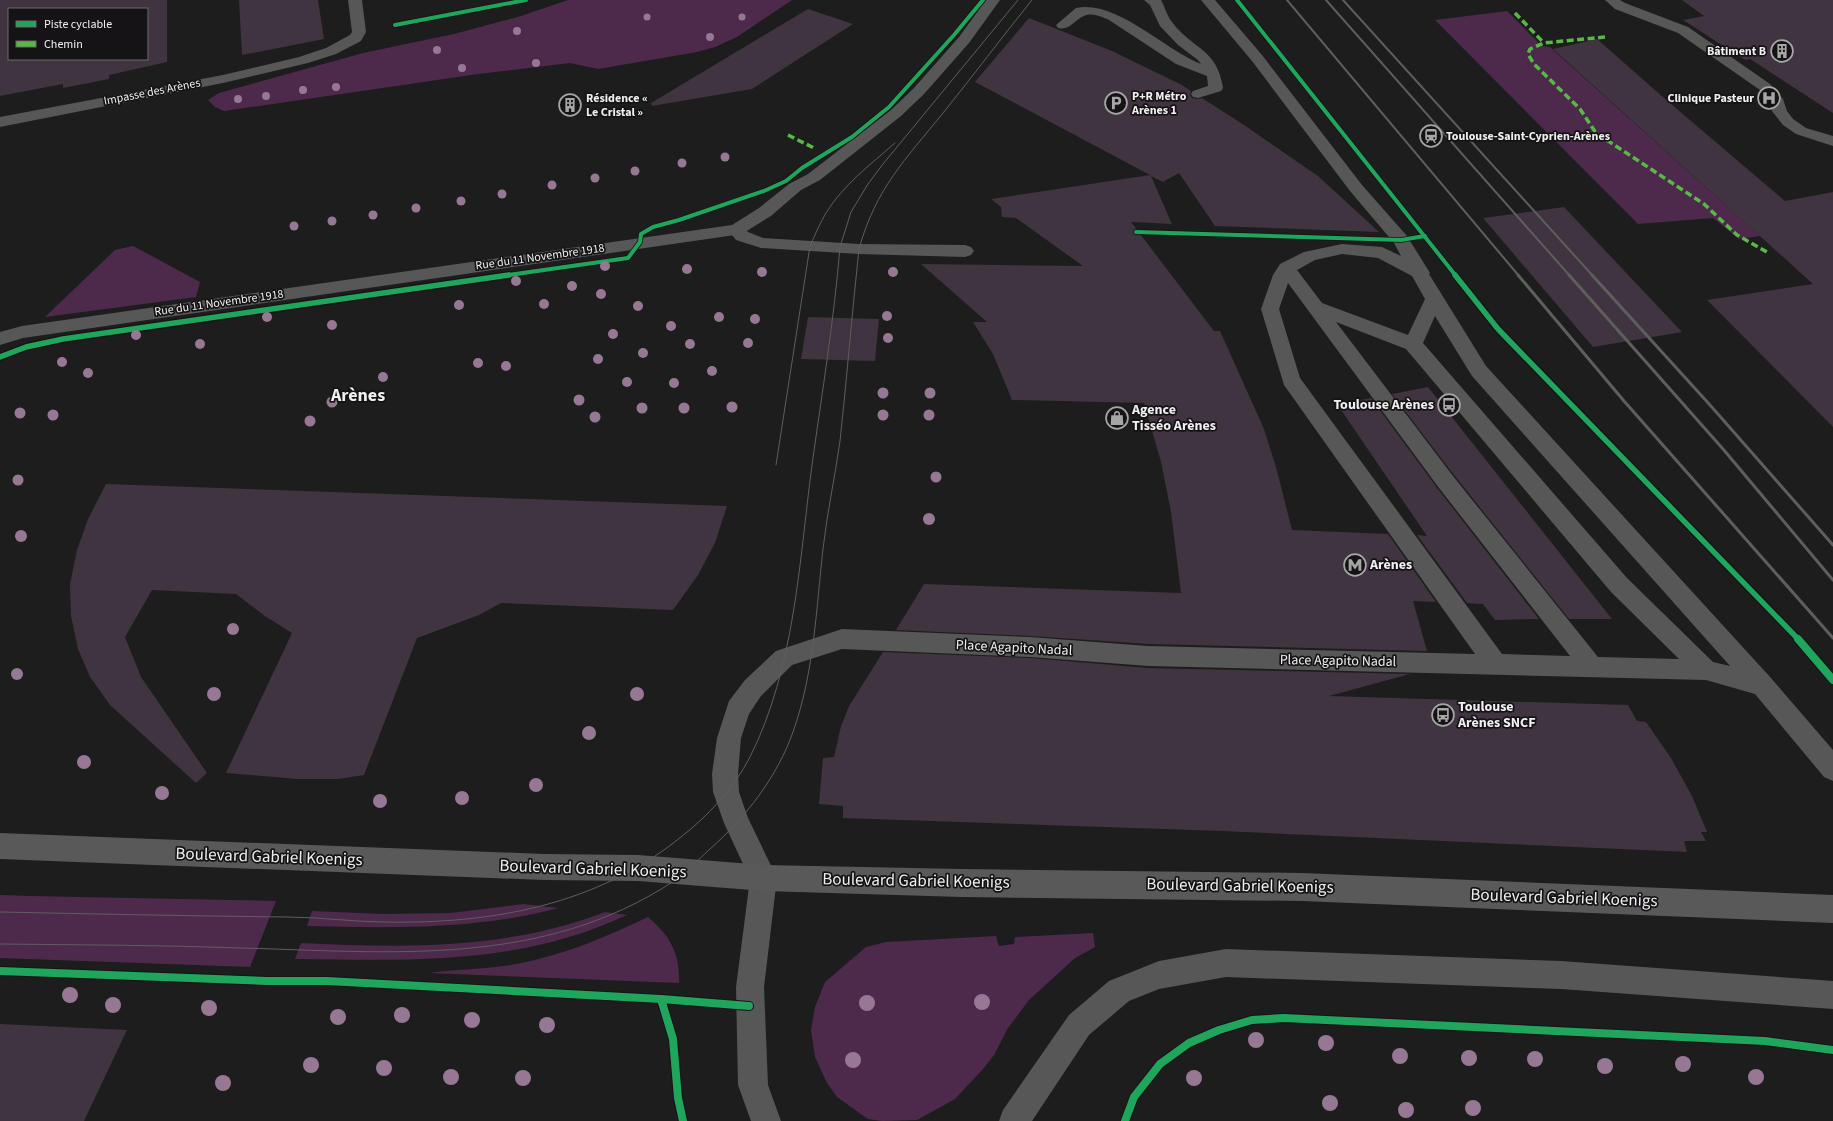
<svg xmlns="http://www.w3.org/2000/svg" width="1833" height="1121" font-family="'Source Sans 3',sans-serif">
<rect width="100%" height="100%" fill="#1d1d1d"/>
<g fill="#4d2a4c">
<polygon points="568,0 792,0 737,37 715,47 697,52 598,69 570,63 478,74 224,111 215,107 208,100 219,93 363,53 454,34 521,16"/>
<polygon points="1507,11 1542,46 1550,47 1760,236 1739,239 1713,218 1638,224 1435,20"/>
<polygon points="133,246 200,282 196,297 45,317 115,250"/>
<polygon points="0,895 30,896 276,901 250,967 0,958"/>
<path d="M523,904L558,908C476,930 391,928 307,926L312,911L383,914L451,913Z"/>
<path d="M605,912L627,915C518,966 411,960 295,959L301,943C406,948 505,950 605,912Z"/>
<path d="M648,917C670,936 680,953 679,983L429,973C456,969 484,969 511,965C559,957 604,938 648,917Z"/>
<polygon points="1093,933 1095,947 1075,958 1029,1000 1008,1028 994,1055 983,1069 955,1099 917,1120 882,1121 868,1119 837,1097 827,1083 815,1057 811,1030 815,1007 825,982 866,947 886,942 996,936 999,946 1014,944 1015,937"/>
</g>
<g fill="#3f343f" fill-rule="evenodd">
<path d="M0,0H167V62L109,75V79L63,88V84L0,96ZM9,9H147V59H9Z"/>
<polygon points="239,0 318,0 324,39 242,55"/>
<polygon points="1682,0 1833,0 1833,113 1750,59 1745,60 1683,20 1704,16"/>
<polygon points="808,9 853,24 752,89 652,106 651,103"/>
<polygon points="1029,18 1112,51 1182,85 1191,91 1190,95 1192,98 1198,99 1202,98 1244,125 1318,176 1379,232 1215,226 1179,173 1163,182 1151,176 1172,224 1131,222 1214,331 1220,331 1264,429 1276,467 1292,530 1388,534 1436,602 1413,601 1427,651 1148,644 1030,636 896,630 924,584 1181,593 1171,512 1161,462 1144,403 1012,400 993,354 973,322 987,322 921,264 1083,266 1016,218 1002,217 1001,207 991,199 1150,175 975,82"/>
<polygon points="1597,39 1664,98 1785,201 1833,192 1833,427 1707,300 1813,284 1553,49"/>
<polygon points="1564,207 1682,332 1593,347 1483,218"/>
<polygon points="808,317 879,319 875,361 801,359"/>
<polygon points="1428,387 1612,619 1569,619 1454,475 1392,394"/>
<polygon points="1371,398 1438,489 1539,619 1495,620 1483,604 1467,603 1417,535 1427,536 1337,404"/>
<polygon points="106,484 727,506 715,543 698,575 673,610 501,603 479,615 417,638 364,775 338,779 297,779 226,773 292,633 265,616 236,594 152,590 125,637 141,677 207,773 196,783 110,705 90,677 78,649 71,616 70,584 77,550 88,519"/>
<polygon points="883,652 1030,658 1148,668 1410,674 1329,696 1628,705 1637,721 1646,722 1671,758 1692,796 1707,832 1701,832 1706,841 1684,841 1687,852 1222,831 843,818 843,806 819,804 823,758 834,757 841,726 849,706"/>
<polygon points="0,1024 127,1030 84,1121 0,1121"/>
</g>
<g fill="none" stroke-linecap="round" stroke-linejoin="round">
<g fill="#575757" fill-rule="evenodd">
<path d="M1144,0H1161C1165,7 1167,16 1172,22C1193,50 1217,48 1223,88L1221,91L1198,98L1193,97L1191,94L1193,91L1208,86L1207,76L1176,64L1109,20C1102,17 1092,12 1084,16C1074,20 1070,31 1058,28L1056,25L1076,8C1117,0 1163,49 1201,64L1198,60L1178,45L1160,26L1150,5Z"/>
<path d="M1201,0H1215L1262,55L1362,185L1407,236L1430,273L1429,274L1486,366L1771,678L1833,750V781L1824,777L1755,694L1706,680L1148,666L1030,657L842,649L792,665L761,696L749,714L741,738L738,774L739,792L748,818L777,878L764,987L768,1085L781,1121H751L738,1085L736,987L750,879L724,823L713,792L712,774L717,738L729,701L745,680L776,651L842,629L1030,637L1148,646L1475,654L1284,385L1261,309L1273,275L1280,264L1304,252L1342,244L1382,247L1401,256L1394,243L1350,191L1252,61ZM1342,254L1378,258L1412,276L1425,299L1408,335L1322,303L1297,270L1315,260ZM1288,283L1439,488L1570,656L1502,654L1300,378L1279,309ZM1435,316L1472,376L1730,666L1713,662L1627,578L1423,343ZM1336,322L1406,349L1611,592L1679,659L1598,657L1453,476Z"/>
<polygon points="1605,0 1620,0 1625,3 1688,27 1770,84 1783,99 1787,111 1793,119 1806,128 1833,136 1833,146 1796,134 1783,125 1772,111 1769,100 1760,90 1678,33 1615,9"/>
<polygon points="736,225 742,226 748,232 763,238 859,244 965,245 971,247 974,251 971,255 965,257 859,254 761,248 736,240 728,230 730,226"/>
<polygon points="1226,949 1561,961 1833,981 1833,1009 1561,989 1226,977 1159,989 1129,1001 1089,1035 1032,1121 999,1121 1003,1110 1069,1015 1109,981 1159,961"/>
</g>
<g fill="#575757" fill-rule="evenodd">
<polygon points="348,0 362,0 366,32 361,41 336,54 308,63 223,83 0,127 0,117 223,75 299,57 326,48 350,35 352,32"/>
<polygon points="986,0 1000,0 969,43 924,94 901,116 820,180 801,190 771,216 742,234 23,338 0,345 0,332 22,326 732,225 759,208 789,184 808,174 891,110 914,88 959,37"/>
</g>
<polygon fill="#595959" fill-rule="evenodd" points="0,833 544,854 638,855 764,865 962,869 1302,873 1833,895 1833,923 1302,901 962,897 764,891 638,881 544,880 0,859"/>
<g stroke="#5e5e5e" stroke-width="1">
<path d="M776,465L810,246C815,235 820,223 826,213C843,185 871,164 895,143"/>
<path d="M0,912C96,914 191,916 287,917C320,917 353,922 386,922C492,924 597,905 681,837C708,816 734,788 750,757C795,667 799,563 812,465C822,393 834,320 840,247L851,212L868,184L883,164L1018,0"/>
<path d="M0,944C80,945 161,945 241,948C391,952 542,968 674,881C687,872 699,859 710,849C746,817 777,777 793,732C814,673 816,611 823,549C827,513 835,477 840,441C847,377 852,313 859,249C876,188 905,160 943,113C973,76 1002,37 1032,0"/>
</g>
<g stroke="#5e5e5e" stroke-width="2">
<polyline points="1287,0 1519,276"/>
<polyline points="1326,0 1570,276"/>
<polyline points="1343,0 1593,276"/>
</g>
<g stroke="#5e5e5e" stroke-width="3">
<polyline points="1518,275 1624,401 1833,638"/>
<polyline points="1569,275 1723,449 1833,580"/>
<polyline points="1592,275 1710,405 1833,545"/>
</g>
<g stroke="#58b947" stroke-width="3.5" stroke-dasharray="7 3.5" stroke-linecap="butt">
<polyline points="1515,13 1544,43"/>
<polyline points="1605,37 1544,43 1530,49 1528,54 1534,64 1580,109 1596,133 1704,204 1737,235 1767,252"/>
<polyline points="788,135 814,148"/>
</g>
<g stroke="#151315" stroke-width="5.5">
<g id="cycleway-far2">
<polyline points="1237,0 1456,276"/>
<polyline points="395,25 526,0"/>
<polyline points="1136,232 1401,240 1425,236"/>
<polyline points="502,276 628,258 640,242 641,234 653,227 679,220 764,191 786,181 802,168 852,137 889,107 954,35 983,0"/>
</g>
</g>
<g stroke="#151315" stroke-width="8">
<g id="cycleway-far1">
<polyline points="1455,275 1498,329 1799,640"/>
<polyline points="0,357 26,347 63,339 509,275"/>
</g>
</g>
<g stroke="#151315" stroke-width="10">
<g id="cycleway">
<polyline points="1798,639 1833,680"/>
<polyline points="0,971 267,981 327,981 661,999 749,1006"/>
<polyline points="661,999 673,1039 678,1098 683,1121"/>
<polyline points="1125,1121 1134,1097 1160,1064 1189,1043 1219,1030 1252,1020 1284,1018 1765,1041 1833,1050"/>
</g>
</g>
<use href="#cycleway-far2" stroke="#20a55d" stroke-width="4"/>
<use href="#cycleway-far1" stroke="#20a55d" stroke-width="5.5"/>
<use href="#cycleway" stroke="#20a55d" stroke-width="8"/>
</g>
<g fill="#977894">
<circle cx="647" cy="17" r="3.5"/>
<circle cx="742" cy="17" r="3.5"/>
<circle cx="517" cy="31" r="4"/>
<circle cx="710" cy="37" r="4"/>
<circle cx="437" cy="50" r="4"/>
<circle cx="536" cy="63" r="4"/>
<circle cx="462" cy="68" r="4"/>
<circle cx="336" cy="87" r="4"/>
<circle cx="303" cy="90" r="4"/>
<circle cx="266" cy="96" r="4"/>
<circle cx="238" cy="99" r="4"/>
<circle cx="725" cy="157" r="4.5"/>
<circle cx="682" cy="163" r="4.5"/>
<circle cx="635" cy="171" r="4.5"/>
<circle cx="595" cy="178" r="4.5"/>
<circle cx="552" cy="185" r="4.5"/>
<circle cx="502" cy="194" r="4.5"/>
<circle cx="461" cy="201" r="4.5"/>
<circle cx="416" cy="208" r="4.5"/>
<circle cx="373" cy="215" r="4.5"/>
<circle cx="332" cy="221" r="4.5"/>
<circle cx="294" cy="226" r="4.5"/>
<circle cx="605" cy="266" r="5"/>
<circle cx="687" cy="269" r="5"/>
<circle cx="762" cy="272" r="5"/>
<circle cx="893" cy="272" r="5"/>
<circle cx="516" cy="281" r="5"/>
<circle cx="572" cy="286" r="5"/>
<circle cx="601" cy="294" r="5"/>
<circle cx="544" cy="304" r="5"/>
<circle cx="459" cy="305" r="5"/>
<circle cx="638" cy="306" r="5"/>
<circle cx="887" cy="316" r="5"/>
<circle cx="267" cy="317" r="5"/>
<circle cx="719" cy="317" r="5"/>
<circle cx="755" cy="319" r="5"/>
<circle cx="332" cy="325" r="5"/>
<circle cx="671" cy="326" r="5"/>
<circle cx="613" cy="334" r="5"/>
<circle cx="136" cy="335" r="5"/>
<circle cx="888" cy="338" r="5"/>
<circle cx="748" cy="343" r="5"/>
<circle cx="200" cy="344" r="5"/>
<circle cx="690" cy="344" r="5"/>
<circle cx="643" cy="353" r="5"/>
<circle cx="598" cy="359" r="5"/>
<circle cx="62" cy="362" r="5"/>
<circle cx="478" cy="363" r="5"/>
<circle cx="506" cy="366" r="5"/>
<circle cx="712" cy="371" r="5"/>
<circle cx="88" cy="373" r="5"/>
<circle cx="383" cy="377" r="5"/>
<circle cx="627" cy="382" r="5"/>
<circle cx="674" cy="383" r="5"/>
<circle cx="883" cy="393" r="5.5"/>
<circle cx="930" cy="393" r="5.5"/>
<circle cx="579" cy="400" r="5.5"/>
<circle cx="332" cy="402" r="5.5"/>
<circle cx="732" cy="407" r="5.5"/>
<circle cx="642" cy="408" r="5.5"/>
<circle cx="684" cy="408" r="5.5"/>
<circle cx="20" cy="413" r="5.5"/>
<circle cx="53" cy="415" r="5.5"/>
<circle cx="883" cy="415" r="5.5"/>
<circle cx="929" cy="415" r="5.5"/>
<circle cx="595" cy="417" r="5.5"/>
<circle cx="310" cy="421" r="5.5"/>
<circle cx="936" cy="477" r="5.5"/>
<circle cx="18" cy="480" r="5.5"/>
<circle cx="929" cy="519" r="6"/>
<circle cx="21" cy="536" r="6"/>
<circle cx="233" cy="629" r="6"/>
<circle cx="17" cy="674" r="6"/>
<circle cx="214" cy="694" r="7"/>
<circle cx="637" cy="694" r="7"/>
<circle cx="589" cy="733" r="7"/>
<circle cx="84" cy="762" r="7"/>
<circle cx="536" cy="785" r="7"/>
<circle cx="162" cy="793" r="7"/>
<circle cx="462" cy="798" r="7"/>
<circle cx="380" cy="801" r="7"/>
<circle cx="70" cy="995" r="8"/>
<circle cx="982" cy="1002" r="8"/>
<circle cx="867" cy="1003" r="8"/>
<circle cx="113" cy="1005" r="8"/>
<circle cx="209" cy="1008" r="8"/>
<circle cx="402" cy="1015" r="8"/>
<circle cx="338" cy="1017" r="8"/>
<circle cx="472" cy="1020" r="8"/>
<circle cx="547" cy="1025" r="8"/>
<circle cx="1256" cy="1040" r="8"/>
<circle cx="1326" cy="1043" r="8"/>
<circle cx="1400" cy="1056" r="8"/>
<circle cx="1469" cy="1058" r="8"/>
<circle cx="1535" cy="1059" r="8"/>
<circle cx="853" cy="1060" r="8"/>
<circle cx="1683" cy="1064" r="8"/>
<circle cx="311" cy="1065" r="8"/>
<circle cx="1605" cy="1066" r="8"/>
<circle cx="384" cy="1068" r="8"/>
<circle cx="451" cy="1077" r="8"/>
<circle cx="1756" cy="1077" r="8"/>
<circle cx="523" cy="1078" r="8"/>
<circle cx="1194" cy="1078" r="8"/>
<circle cx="223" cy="1083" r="8"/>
<circle cx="1330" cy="1103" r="8"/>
<circle cx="1473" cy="1108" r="8"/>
<circle cx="1406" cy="1110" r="8"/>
</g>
<defs>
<g id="building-ring" transform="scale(1.15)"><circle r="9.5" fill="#151315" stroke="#a7a6a7" stroke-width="1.5"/><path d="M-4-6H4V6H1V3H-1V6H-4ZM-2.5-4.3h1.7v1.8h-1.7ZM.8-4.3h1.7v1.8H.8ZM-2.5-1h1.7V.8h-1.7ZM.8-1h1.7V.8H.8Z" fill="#a7a6a7"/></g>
<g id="hospital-ring" transform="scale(1.15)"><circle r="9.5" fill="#151315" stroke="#a7a6a7" stroke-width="1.5"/><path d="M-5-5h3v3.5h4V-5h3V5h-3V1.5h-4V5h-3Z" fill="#a7a6a7"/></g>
<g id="parking-ring" transform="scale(1.15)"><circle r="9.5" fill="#151315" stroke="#a7a6a7" stroke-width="1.5"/><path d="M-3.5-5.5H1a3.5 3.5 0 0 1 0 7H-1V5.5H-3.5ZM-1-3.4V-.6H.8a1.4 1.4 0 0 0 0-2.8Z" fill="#a7a6a7"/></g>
<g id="station-ring" transform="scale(1.15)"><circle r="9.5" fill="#151315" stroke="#a7a6a7" stroke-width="1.5"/><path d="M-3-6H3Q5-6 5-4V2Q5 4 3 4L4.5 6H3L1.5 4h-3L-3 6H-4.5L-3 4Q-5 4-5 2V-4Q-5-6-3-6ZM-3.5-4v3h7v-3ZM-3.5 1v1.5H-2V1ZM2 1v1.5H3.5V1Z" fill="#a7a6a7"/></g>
<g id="bus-ring" transform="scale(1.15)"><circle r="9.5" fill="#151315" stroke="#a7a6a7" stroke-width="1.5"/><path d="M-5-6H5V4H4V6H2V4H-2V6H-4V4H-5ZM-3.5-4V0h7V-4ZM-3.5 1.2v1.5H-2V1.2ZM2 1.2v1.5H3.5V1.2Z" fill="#a7a6a7"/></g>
<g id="shop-ring" transform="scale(1.15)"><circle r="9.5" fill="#151315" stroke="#a7a6a7" stroke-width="1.5"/><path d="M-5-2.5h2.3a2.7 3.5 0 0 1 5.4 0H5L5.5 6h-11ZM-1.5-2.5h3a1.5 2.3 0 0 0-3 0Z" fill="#a7a6a7"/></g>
<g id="metro-ring" transform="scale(1.15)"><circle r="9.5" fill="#151315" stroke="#a7a6a7" stroke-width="1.5"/><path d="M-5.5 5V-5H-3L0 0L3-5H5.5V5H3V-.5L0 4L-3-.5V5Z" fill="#a7a6a7"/></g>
</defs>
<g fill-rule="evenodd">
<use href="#building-ring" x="1782" y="51"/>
<use href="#hospital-ring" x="1769" y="98"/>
<use href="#parking-ring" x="1116" y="103"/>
<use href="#building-ring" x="570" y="105"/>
<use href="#station-ring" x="1431" y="136"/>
<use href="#bus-ring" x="1449" y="405"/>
<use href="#shop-ring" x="1117" y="418"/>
<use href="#metro-ring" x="1355" y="565"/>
<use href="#bus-ring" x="1443" y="715"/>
</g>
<g text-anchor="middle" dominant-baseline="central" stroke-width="3.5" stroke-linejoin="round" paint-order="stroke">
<g font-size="12" font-weight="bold" fill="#f1f0f1" stroke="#151315" text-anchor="start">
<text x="1766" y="51" text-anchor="end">Bâtiment B</text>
<text x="1132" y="96">P+R Métro<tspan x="1132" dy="14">Arènes 1</tspan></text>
<text x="586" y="98">Résidence «<tspan x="586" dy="14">Le Cristal »</tspan></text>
<text x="1754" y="98" text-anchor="end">Clinique Pasteur</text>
<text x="1446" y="136">Toulouse-Saint-Cyprien-Arènes</text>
</g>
<g font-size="12" fill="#f1f0f1" stroke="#151315">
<text transform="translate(152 92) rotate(-11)">Impasse des Arènes</text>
<text transform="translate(540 257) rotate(-8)">Rue du 11 Novembre 1918</text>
<text transform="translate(219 303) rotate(-8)">Rue du 11 Novembre 1918</text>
</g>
<g font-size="14" font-weight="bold" fill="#f1f0f1" stroke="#151315" text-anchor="start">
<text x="1434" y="405" text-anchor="end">Toulouse Arènes</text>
<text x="1132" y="410">Agence<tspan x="1132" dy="16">Tisséo Arènes</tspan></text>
<text x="1370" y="565">Arènes</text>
<text x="1458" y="707">Toulouse<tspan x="1458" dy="16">Arènes SNCF</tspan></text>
</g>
<g font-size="14" fill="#f1f0f1" stroke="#151315">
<text transform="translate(1014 648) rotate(3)">Place Agapito Nadal</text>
<text transform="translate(1338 661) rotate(1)">Place Agapito Nadal</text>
</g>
<g font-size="17" fill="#f1f0f1" stroke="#151315">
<text transform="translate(269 857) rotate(2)">Boulevard Gabriel Koenigs</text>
<text transform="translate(593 869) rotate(2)">Boulevard Gabriel Koenigs</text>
<text transform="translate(916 881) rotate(1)">Boulevard Gabriel Koenigs</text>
<text transform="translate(1240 886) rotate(1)">Boulevard Gabriel Koenigs</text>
<text transform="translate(1564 898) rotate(2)">Boulevard Gabriel Koenigs</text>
</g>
<g font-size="18" font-weight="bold" fill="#f1f0f1" stroke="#151315">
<text x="358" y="395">Arènes</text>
</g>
</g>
<rect x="8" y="8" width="140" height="52" fill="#151315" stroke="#6d6b6d"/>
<rect x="16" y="21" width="20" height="6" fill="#20a55d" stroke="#6d6b6d"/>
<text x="44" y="28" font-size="12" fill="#f1f0f1">Piste cyclable</text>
<rect x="16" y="41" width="20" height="6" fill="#58b947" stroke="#6d6b6d"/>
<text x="44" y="48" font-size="12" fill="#f1f0f1">Chemin</text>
</svg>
